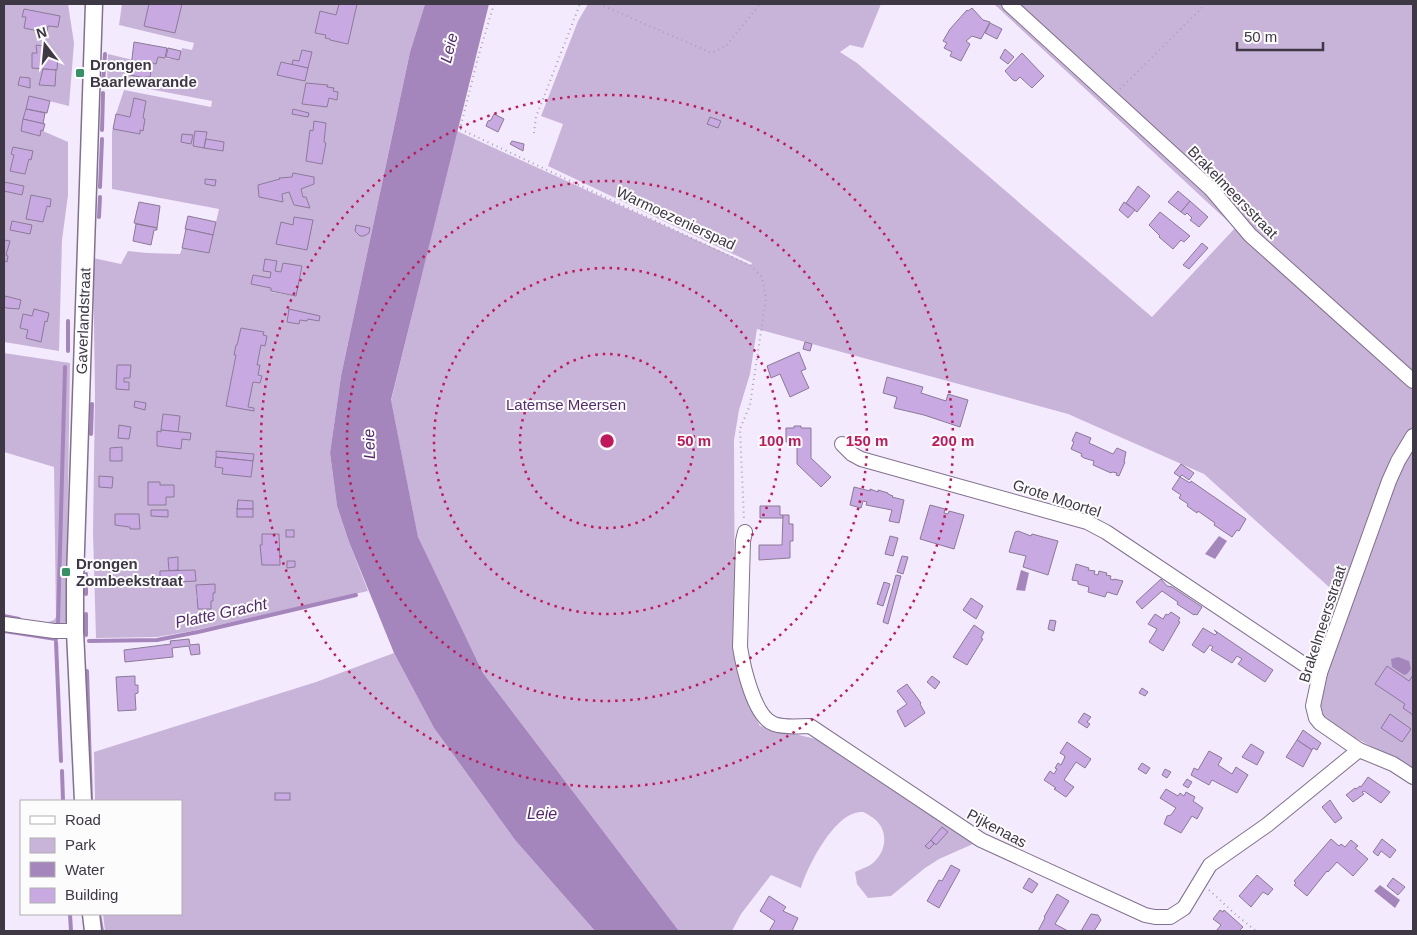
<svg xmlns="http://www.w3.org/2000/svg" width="1417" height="935" font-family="Helvetica,sans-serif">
<rect width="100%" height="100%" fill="#f4eafd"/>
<g fill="#c9b4d9" fill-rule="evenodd">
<path d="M4,4H68L74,43L69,106L29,96L21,131L39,136L41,130L43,131L68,142V195L62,240L59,351L4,342V191L22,195L24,186L4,182ZM36,45L44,46V52L52,53L53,57H58L54,86L39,85L43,69L32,68V53H37ZM13,147L33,151L29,159L25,174L10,171L14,155L11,154ZM32,195L51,199L50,206H47L43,222L26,219Z"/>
<path d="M122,4H149L144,26L175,33L182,4H339L336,15L320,12L315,33L326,35L325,38L330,39V40L348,44L357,4H425L410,52L341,376L330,453L337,506L349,542L368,591L192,631L157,637L96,638L93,533L95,393L93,258L121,264L128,251L147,253L180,254L182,248L209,253L219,209L112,189V131L113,129L139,134L140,130H143L145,119L143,118L146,101L134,99L130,117L116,114L124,90L211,107L212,101L107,81L108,54L133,60L130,75L145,78V77H150L151,70L148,69L149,62L156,63L158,57L179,60L182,48L192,50L194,43L119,25ZM302,50L311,52L305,81L278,75L281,62L292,65L299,61ZM306,83L327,85V87L333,88V91L338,92L337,100L329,98L327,107L302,104ZM314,121L326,123L324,142L326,143L321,164L306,161L310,131H313ZM196,131L207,133L206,139L224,142L222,151L193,146ZM293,173L313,177L314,184L301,189L303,197H306L309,207L294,205L289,192L282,194L283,202L259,197L258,185L280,179V178L292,177ZM294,217L312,220L277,244L281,223L293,225ZM266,259L276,261L275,271L281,272L283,263L302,267L295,296L271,292V288L251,284L253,275L270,278L271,272L263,271ZM241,328L263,332V335L267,337L265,345H261L257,365H260L258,375L261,376L260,383L253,382L248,407L254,408V411L226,405L236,355H234L236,345H237ZM163,414L180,416L178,432L191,433L190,440L182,439L157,446V432H161ZM216,451L253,454L251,477L222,474L223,468L215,467ZM160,485H174V497H166V505H148ZM238,500L253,501V517H237ZM115,514H139V529H130V527L115,525ZM177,557L178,570H195L196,581L161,583L160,571H169L168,558ZM196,585H215V592L213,593L211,601L196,598Z"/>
<path d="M588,4H881L863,48L850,45L840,52L857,63L1152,317L1235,228L994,4H1413V768L1338,729L1319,711L1322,690L1349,605L1204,474L1068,414L757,329L750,374L739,410L734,440L735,658L748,704L760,726L816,739L876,777L973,844L939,859L925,868L891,896L868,898L857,884L855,872C861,869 871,866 875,861C889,847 887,825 870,816C869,815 864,812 863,812C836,809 807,867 801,888L771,875L741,914L732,931H679L483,673L418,538L391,401L457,131L751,265L752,263L548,166L563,124L541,116L578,21Z"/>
<polygon points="4,353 70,363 66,622 57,627 48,622 54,620 56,617 54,467 4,452"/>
<polygon points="394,653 434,728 515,840 595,931 105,931 103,914 181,914 181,801 95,801 94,752 316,682"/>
</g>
<g fill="#a586bc">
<polygon points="425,4 489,4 391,400 418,537 483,673 679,931 595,931 515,840 434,728 394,653 349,542 337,506 330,453 341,376 410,52"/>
<polygon points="1219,536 1227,541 1215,559 1205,554"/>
<polygon points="1021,570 1029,573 1025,591 1016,590"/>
<polygon points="1398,657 1409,661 1411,669 1407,674 1404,675 1392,667 1391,659"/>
<polygon points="1380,885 1400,900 1395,908 1374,891"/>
</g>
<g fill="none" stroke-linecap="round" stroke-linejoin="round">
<g stroke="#a586bc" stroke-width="4">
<polyline points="103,84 105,54"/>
<polyline points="102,130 103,93"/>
<polyline points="100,187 102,139"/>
<polyline points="99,217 100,197"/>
<polyline points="68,351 68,321"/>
<polyline points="91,434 92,404"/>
<polyline points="86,594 86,574"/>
<polyline points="86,614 86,635"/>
<polyline points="4,616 19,619"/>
<polyline points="58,623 65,367"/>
<polyline points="4,631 56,639"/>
<polyline points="89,641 157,640 198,632 356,595"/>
<polyline points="56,642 61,761"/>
<polyline points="87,671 91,801"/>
<polyline points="62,771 63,801"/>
<polyline points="70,914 71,931"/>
<polyline points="99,914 102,931"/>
</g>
</g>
<g fill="#c8a9e1" stroke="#8a7a97">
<polygon points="149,4 182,4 175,33 144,26"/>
<polygon points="339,4 357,4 348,44 330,40 330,39 325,38 326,35 315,33 320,11 336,15"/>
<polygon points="972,8 983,20 990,22 981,39 972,36 966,41 970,44 961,61 950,56 952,52 944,48 947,43 943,41 950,29 967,10 968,11"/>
<polygon points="24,9 60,16 58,27 48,26 47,33 24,28 26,17 22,17"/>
<polygon points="990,23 1002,29 997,39 985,33"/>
<polygon points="134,42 167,48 165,58 158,57 156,64 149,62 148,69 151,70 150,77 145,77 145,78 130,75"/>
<polygon points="36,45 44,46 44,52 53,53 53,57 58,57 57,70 32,68 32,53 37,53"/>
<polygon points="168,48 181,51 179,60 166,57"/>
<polygon points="1005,49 1014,57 1008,64 1000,58"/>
<polygon points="302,50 312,52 308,68 292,65 293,60 299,61"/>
<polygon points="1022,53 1044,76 1032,88 1020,77 1016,81 1013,80 1005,71"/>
<polygon points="281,62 308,68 305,81 277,75"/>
<polygon points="43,69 56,70 55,86 39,85"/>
<polygon points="20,77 30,78 30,88 18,85"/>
<polygon points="306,83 328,85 327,87 334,88 333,91 338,92 337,100 329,98 327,107 302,104"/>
<polygon points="29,96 50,101 47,113 26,109"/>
<polygon points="134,98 146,101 143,118 145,119 143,131 140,130 140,134 113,129 116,114 130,117"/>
<polygon points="26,109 45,113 43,124 23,119"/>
<polygon points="293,109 309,113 308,117 292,114"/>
<polygon points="494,114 504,119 498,132 486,126 488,121 491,120"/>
<polygon points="710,117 721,121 718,128 707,124"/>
<polygon points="23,119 45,124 43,131 41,130 40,136 21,131"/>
<polygon points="314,121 326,123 324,142 326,143 322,164 306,161 310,130 313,131"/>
<polygon points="195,131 207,132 204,148 193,146"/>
<polygon points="182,134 193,135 191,144 181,142"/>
<polygon points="206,139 224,142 223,151 204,148"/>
<polygon points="512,141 524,144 523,151 510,144"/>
<polygon points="13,147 33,151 31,160 29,159 25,174 10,171 14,155 11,154"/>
<polygon points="293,173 314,177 314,184 301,189 303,197 306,197 310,208 294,205 289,192 282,194 283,202 259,197 258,185 280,179 279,178 292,177"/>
<polygon points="205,179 216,180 215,186 205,184"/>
<polygon points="4,182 24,186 22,195 4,191"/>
<polygon points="1138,186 1150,196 1137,212 1126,203"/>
<polygon points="1178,191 1190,201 1181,212 1168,202"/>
<polygon points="31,195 51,199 50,207 47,206 43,222 26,219"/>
<polygon points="1190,201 1208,217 1199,227 1190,220 1192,218 1187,213 1185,215 1181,212"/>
<polygon points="139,202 160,206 157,228 134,223"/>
<polygon points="1124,202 1135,210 1128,218 1119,210"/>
<polygon points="1160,212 1190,236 1184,242 1181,240 1173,249 1159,237 1160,236 1149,225"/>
<polygon points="188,216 216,222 213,235 185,229"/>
<polygon points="294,217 313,220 307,250 276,244 281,222 293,225"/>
<polygon points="12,221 32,225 30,234 10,230"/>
<polygon points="136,224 157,228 157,230 154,230 151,245 133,241"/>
<polygon points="356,225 370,228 369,233 364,236 360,236 355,231"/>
<polygon points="186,229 213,235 209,253 182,248"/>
<polygon points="4,240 10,241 6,255 8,256 7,262 5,261 4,265"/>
<polygon points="1202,243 1208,248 1189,269 1183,265"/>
<polygon points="265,259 277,261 275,271 281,272 283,263 302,266 296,296 271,291 271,288 251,284 253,275 270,278 271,272 263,271"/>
<polygon points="5,296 21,300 19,309 6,308 4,306"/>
<polygon points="34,309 49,313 47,322 45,321 41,342 26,338 28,330 20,328 23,314 32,316"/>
<polygon points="289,309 320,316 319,321 308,319 307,321 300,320 299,324 287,322"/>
<polygon points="241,328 264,332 263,335 267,336 265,346 261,345 257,365 260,365 258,375 262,376 260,383 253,382 248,407 254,408 254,411 226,406 236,355 234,355 236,345 237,345"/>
<polygon points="805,342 812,344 810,351 803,349"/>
<polygon points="799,352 806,369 801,371 809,388 790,397 780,374 771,378 767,366"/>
<polygon points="117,365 131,365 130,378 124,378 124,382 129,382 129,390 116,389"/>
<polygon points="887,377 923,387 921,393 946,401 948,394 968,400 960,427 924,415 894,408 897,397 883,393"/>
<polygon points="135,401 146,403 145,410 134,407"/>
<polygon points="163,414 180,416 178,432 161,430"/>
<polygon points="119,425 131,427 129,439 118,438"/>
<polygon points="794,426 801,426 801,428 811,428 811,458 831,477 821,487 797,464 797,442 786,442 786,428 794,428"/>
<polygon points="161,430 191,433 190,440 182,439 181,449 157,446 157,431 161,432"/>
<polygon points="1076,432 1091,438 1089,443 1113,454 1117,448 1126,452 1124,462 1125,462 1119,476 1116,475 1117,473 1112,472 1111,473 1093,465 1094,461 1084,458 1081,456 1082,454 1071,449 1074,442 1072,441"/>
<polygon points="122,447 122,461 110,461 110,448"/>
<polygon points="216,451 254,454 253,461 216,457"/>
<polygon points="216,457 253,461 251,477 222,474 223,468 215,467"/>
<polygon points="1181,464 1194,473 1189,480 1182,475 1180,477 1174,473"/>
<polygon points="99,476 113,477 112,488 99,487"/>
<polygon points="1180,477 1190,483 1191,481 1246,519 1239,531 1237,530 1232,537 1214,525 1215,523 1198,511 1197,513 1187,506 1188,504 1179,498 1181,495 1172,489"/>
<polygon points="148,482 160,482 160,485 174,485 174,497 166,497 166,505 148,505"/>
<polygon points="854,487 870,491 870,489 878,492 878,490 888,493 888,494 893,496 892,497 904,500 899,523 889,521 892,510 866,505 867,502 863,501 861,508 850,505"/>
<polygon points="238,500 253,501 253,509 237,509"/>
<polygon points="930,505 945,509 944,513 948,514 949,511 964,515 954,549 920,539"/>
<polygon points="760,506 780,506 780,515 783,515 783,518 760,518"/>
<rect x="237" y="509" width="16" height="8"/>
<polygon points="151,510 168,510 168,517 151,516"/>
<polygon points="115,514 139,514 140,529 130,529 130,527 115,525"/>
<polygon points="783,515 789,515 789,524 793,524 793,541 790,541 790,558 759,560 759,545 782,545"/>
<rect x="286" y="530" width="8" height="7"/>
<polygon points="1018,531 1031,536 1032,534 1058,541 1048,575 1023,567 1026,556 1009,552 1015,532"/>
<polygon points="262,534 279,534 280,565 262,565 260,545 262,545"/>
<polygon points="890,536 898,538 893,556 885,554"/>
<polygon points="902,556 908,557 903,574 897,572"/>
<polygon points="178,557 178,570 169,571 168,558"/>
<polygon points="287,561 295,561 295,567 287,568"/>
<polygon points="1076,564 1089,568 1088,570 1095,571 1094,574 1098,575 1099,571 1107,573 1106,575 1111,576 1110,579 1114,580 1114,579 1123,581 1117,595 1107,592 1105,597 1088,592 1089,587 1078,584 1078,581 1072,580"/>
<polygon points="195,570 196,581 160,583 160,571"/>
<polygon points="896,575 901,576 888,624 883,622"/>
<polygon points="1161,579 1167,586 1172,587 1202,607 1197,615 1195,614 1194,615 1177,604 1178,602 1162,591 1142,609 1136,602"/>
<polygon points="884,582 890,584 883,606 877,604"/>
<polygon points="215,584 215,593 213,593 213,601 211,601 211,609 198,609 196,585"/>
<polygon points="971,598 983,606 976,619 963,610"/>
<polygon points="1171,612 1180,618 1178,621 1180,622 1163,651 1149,642 1157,629 1148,624 1155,614 1163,619 1166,614 1168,615"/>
<polygon points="1050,620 1056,621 1054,631 1048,629"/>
<polygon points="974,625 984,632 981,638 983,639 967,665 953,657"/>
<polygon points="1203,628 1215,635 1217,633 1214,630 1273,670 1265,682 1238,664 1242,659 1237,656 1232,663 1211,650 1213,647 1210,645 1204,653 1192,645"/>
<polygon points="189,639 190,645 199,644 200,654 191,655 189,646 172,648 173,657 125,662 124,650 171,644 170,641"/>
<polygon points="1387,666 1409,681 1413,675 1413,715 1403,708 1405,704 1375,684"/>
<polygon points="135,676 135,685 138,685 138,693 135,694 136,710 118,711 116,677"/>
<polygon points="932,676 940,682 935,689 927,682"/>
<polygon points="907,684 921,703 920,704 925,713 905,727 897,711 907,704 897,691"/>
<polygon points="1142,688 1148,692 1145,696 1139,693"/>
<polygon points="1084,713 1091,717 1087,722 1090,724 1087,728 1078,722"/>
<polygon points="1390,714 1411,729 1402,742 1381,728"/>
<polygon points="1303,730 1321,743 1317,750 1313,748 1312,750 1297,740"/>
<polygon points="1297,740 1312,750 1303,767 1286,757"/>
<polygon points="1067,742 1091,759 1085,768 1076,762 1064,780 1074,787 1066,797 1054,789 1056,788 1044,780 1050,771 1054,774 1057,769 1055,768 1058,763 1061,765 1064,759 1065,756 1060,753"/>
<polygon points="1251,744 1264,752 1257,765 1242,757"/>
<polygon points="1209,751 1222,758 1218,765 1232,774 1236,767 1248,775 1237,793 1212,780 1209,785 1191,775 1194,768 1198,770"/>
<polygon points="1142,763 1150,768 1146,774 1138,769"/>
<polygon points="1165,769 1171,772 1167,778 1162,775"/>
<polygon points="1368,777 1390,792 1381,803 1364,791 1362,792 1364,794 1353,802 1346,795 1355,788 1356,789 1360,786 1361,787"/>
<polygon points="1187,779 1192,782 1188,788 1183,785"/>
<polygon points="1166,789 1178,796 1180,793 1184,796 1186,792 1195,797 1193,801 1203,808 1197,819 1192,816 1181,833 1164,824 1167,816 1171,815 1176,808 1160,798"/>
<rect x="275" y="793" width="15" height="7"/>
<polygon points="1330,800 1342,818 1335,823 1322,807"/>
<polygon points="942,827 948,832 936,845 931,840"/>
<polygon points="1331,839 1339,846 1341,844 1345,847 1351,840 1358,846 1355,848 1368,859 1353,876 1337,862 1328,872 1327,871 1307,896 1294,885 1296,883 1294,881"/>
<polygon points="1382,839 1396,850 1390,858 1381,851 1378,856 1373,852"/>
<polygon points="931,840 934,844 929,849 925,846"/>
<polygon points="951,865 960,870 939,908 927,901 939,880 942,881"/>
<polygon points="1257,875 1273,889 1268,895 1263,892 1251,907 1239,896"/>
<polygon points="1029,878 1038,884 1032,893 1023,888"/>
<polygon points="1393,878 1405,887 1398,895 1387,886"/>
<polygon points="1057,894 1069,901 1055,924 1068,931 1038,931 1045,918 1044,917"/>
<polygon points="769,896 786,907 783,911 798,918 792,931 769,931 775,921 760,911"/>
<polygon points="1220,910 1223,912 1224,910 1243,927 1239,931 1216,931 1221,925 1213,919"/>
<polygon points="1091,914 1098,915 1101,920 1094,931 1081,931"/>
</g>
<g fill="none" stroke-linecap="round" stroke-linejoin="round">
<g stroke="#81718e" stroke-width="16">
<g id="minor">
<polyline points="1009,4 1211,189 1250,235 1413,381"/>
<polyline points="1413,436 1398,461 1389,481 1320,673 1313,706 1316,718 1320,723 1359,750 1393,764 1413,777"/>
<polyline points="842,444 852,454 861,459 1087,522 1106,532 1308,667 1320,673"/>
<path d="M745,532L743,541L740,647C743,666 754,717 774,724C785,728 799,726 810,726L981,840L1145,915L1155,917H1170L1184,908L1210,865L1267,825L1359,750"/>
<polyline points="4,624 54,631 75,631"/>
</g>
</g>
<g stroke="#81718e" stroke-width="19">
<g id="major">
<polyline points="83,801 75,631 75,580 94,4"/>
<polyline points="91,914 93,931"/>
</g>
</g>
<g stroke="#a9a1b1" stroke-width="2" stroke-dasharray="1 4" stroke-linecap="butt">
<polyline points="494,4 479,54 460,129 751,266 762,277 766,298 750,405 740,429 744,519"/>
<polyline points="599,4 712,53 726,46 760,4"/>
<polyline points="1120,89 1206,4"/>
<polyline points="534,133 536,117 580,4"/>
<polyline points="1209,890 1234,913 1256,931"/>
</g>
<use href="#minor" stroke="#fff" stroke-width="14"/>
<use href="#major" stroke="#fff" stroke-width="16"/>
</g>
<g fill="none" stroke="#c2185b" stroke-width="2.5" stroke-dasharray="2.5 5">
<circle cx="607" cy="441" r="87"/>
<circle cx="607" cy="441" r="173"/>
<circle cx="607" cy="441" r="260"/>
<circle cx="607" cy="441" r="346"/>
</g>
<g fill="#379167" stroke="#fcfcfc" stroke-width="2">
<rect x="75" y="68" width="10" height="10" rx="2.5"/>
<rect x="61" y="567" width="10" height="10" rx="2.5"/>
</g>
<g text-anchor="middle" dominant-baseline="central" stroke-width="4" stroke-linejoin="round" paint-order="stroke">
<g font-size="15" font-weight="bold" fill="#3e3744" stroke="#fcfcfc" text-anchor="start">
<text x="90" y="64">Drongen<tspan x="90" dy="17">Baarlewarande</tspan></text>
<text x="76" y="563">Drongen<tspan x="76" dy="17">Zombeekstraat</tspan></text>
</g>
<g font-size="15" fill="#3e3744" stroke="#fcfcfc">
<text transform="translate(1233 192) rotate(46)">Brakelmeersstraat</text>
<text transform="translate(676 218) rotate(25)">Warmoezenierspad</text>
<text transform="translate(83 321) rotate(-88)">Gaverlandstraat</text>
<text transform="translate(1057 498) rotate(18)">Grote Moortel</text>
<text transform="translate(1322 624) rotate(-72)">Brakelmeersstraat</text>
<text transform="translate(997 828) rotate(28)">Pijkenaas</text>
</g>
<g font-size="15" fill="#542d6f" stroke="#fcfcfc">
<text x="566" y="404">Latemse Meersen</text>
</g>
<g font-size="16" font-style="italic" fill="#51296c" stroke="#fcfcfc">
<text transform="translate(449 48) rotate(-76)">Leie</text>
<text transform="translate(369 444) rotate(-92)">Leie</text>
<text transform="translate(221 613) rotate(-12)">Platte Gracht</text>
<text x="542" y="813">Leie</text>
</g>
</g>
<circle cx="607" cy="441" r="8" fill="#c2185b" stroke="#fcfcfc" stroke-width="2.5"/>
<g font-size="15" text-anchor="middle" font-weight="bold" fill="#c2185b" stroke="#fcfcfc" stroke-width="4" stroke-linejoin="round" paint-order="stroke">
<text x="694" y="446">50 m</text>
<text x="780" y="446">100 m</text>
<text x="867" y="446">150 m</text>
<text x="953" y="446">200 m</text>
</g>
<rect width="1417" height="935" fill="none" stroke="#3e3744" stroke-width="10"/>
<rect x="20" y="800" width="162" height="115" fill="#fcfcfc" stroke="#b0adb2"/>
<rect x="30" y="816" width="25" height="8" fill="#ffffff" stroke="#b0adb2"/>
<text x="65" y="825" font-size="15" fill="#3e3744">Road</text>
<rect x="30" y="838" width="25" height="15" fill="#c9b4d9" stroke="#b0adb2"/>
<text x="65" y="850" font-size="15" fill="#3e3744">Park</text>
<rect x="30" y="862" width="25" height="15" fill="#a586bc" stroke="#b0adb2"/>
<text x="65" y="875" font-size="15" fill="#3e3744">Water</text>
<rect x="30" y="888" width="25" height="15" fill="#c8a9e1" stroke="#b0adb2"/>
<text x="65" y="900" font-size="15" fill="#3e3744">Building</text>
<g transform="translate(45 45) rotate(344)" stroke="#fcfcfc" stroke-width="4" paint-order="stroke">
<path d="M0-4L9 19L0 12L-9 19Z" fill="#3e3744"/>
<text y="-8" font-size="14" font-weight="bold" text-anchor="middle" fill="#3e3744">N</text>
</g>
<path d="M1237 42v8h86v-8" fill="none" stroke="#3e3744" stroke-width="2.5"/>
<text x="1244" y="42" font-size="15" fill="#3e3744" stroke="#fcfcfc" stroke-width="4" paint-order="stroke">50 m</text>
</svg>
